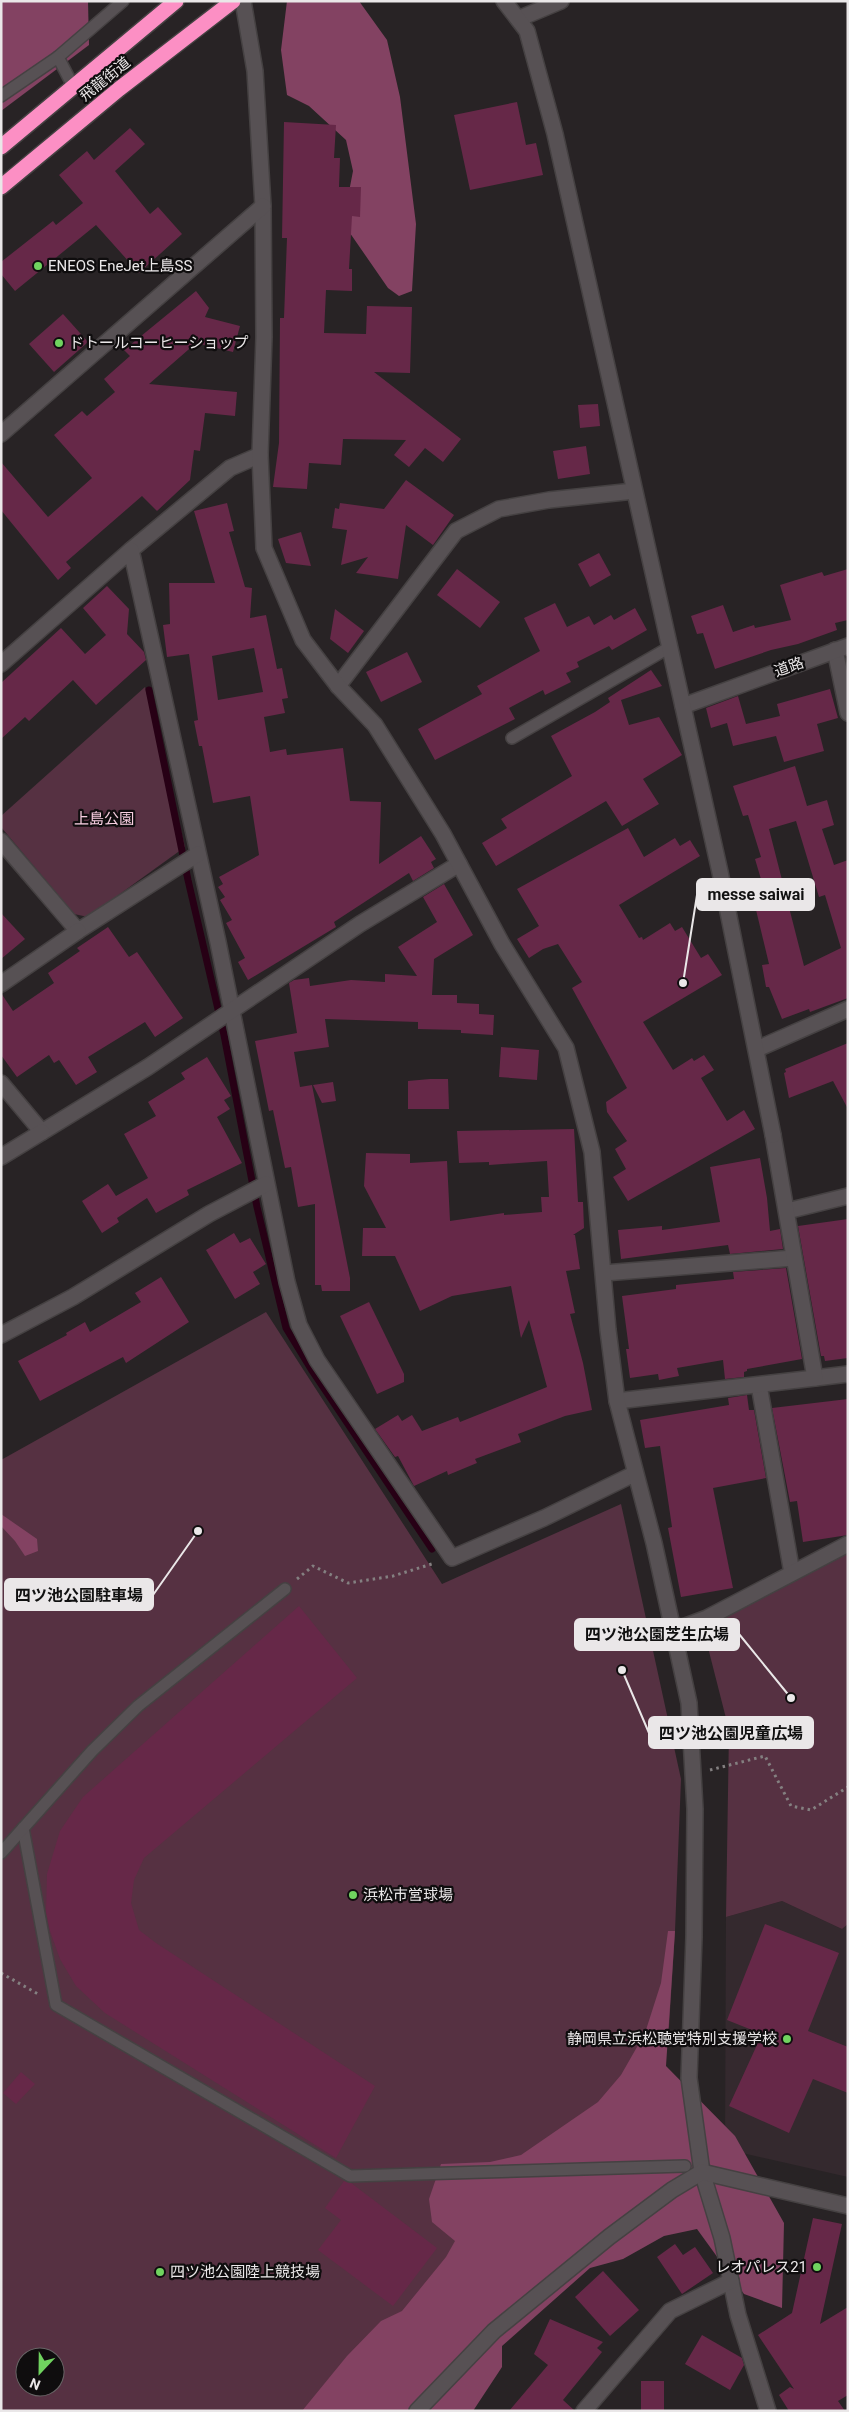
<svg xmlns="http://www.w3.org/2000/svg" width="849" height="2412" font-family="Roboto,'Noto Sans JP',sans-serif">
<rect width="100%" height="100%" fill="#282325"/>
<polygon fill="#34292e" points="782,1901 842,1929 848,1924 848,2177 725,2149 726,1917"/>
<g fill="#563142" fill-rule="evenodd">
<polygon points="145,687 185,847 88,917 74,914 1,827 1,816"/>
<path d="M266,1312L442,1584L621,1504L681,1779L675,1931L669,2027L387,2411H1V1460ZM25,2357H55V2387H25Z"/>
<polygon points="848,1552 848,1924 842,1929 782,1901 726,1917 729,1730 702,1624"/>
</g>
<g fill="#834262">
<polygon points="1,1 88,1 89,45 1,111"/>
<polygon points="287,1 359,1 387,40 400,97 416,224 412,291 399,296 388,288 343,223 353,171 346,140 309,106 287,95 281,50"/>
<polygon points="1,1514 37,1539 38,1551 25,1556 15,1541 1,1526"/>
<polygon points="668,1931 675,1931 666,2066 735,2136 784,2223 782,2308 744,2294 697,2229 664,2236 623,2259 590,2268 502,2346 502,2367 473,2411 302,2411 347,2356 381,2321 402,2311 446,2257 455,2241 432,2222 429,2199 441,2164 490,2162 521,2155 598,2102 621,2075 645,2033 661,1983"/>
</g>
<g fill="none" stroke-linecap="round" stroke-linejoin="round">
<polyline stroke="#270015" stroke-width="7" points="149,690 188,880 224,1035 257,1207 286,1328 311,1369 432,1549"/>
</g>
<g fill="#662848" fill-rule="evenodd">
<polygon points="517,102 526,145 536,143 543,175 470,190 454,115"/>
<polygon points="284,122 336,125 334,158 340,158 339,187 361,187 360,217 352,216 349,269 352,269 352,291 326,290 324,333 366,334 367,306 412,307 410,373 374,372 461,439 443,462 425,448 409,467 394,455 406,440 343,439 341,465 309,463 307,489 273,487 279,443 280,318 284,318 287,238 282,238"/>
<polygon points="130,128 145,144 115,171 150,214 158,207 182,234 139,273 96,225 15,291 1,274 1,262 53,221 56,225 83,203 59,175 87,151 94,160"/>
<polygon points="196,291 209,308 205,317 240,326 233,352 196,343 149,384 237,392 235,416 205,413 200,451 194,450 190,480 157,511 142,496 66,562 71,568 58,580 1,510 1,462 48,517 92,478 54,435 82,411 87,416 115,392 104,379 130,356 124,350"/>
<polygon points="63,314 88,342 54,372 29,344"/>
<polygon points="598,404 600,426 580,428 578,405"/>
<polygon points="586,446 590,474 558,479 553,451"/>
<polygon points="406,480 454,515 433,545 406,525 398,579 356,573 368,557 341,565 347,530 332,528 335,508 339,509 340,503 384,509"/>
<path d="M227,503L234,531L229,532L245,587L252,588L250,618L266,615L277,669L282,668L288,698L282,699L285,713L264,717L270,752L286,749L287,755L343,748L350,801L381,802L379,864L421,836L436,859L431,862L434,868L413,881L409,873L334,922L336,927L248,980L238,962L245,958L226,923L232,920L220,900L225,897L218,887L223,884L219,877L259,855L250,796L213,803L202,746H199L194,721L198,720L189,654L167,657L163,625L170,624L169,583H215L194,511ZM254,648L263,692L218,700L212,656Z"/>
<polygon points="301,532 311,566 286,563 278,539"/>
<polygon points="599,553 611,575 590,587 578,564"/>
<polygon points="457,569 500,602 480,628 437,595"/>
<polygon points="848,569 848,620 835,623 837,630 798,644 771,650 715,669 703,633 697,634 691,616 723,605 733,632 754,625 755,628 791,620 780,585 822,572 824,576"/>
<polygon points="107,586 129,609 127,634 144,652 146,660 96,705 73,680 29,721 25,717 1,739 1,683 61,628 85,654 106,635 83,608"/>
<polygon points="555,603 567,627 589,616 594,625 611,615 614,620 635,608 647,630 612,650 609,646 577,662 579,667 566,673 571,682 545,695 543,690 509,708 515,719 435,760 418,729 482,694 477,686 540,651 524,618"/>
<polygon points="335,609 364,631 348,653 330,639"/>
<polygon points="407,652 422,682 381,702 366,672"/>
<polygon points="651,670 662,686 621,700 629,725 659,717 682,755 643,779 659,804 622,826 606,801 496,866 482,843 507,828 501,819 572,776 551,736 595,712 610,702 608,698"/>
<polygon points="830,689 838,718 817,724 824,751 784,762 776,736 733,746 727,723 711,728 706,708 738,696 746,724 780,716 777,704"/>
<path d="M795,766L807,806L827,800L834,825L822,829L834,865L848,860V998L810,1012L809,1009L782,1019L769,987H766L762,965L769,964L751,889L763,886L755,859L761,857L748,815L743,816L733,786ZM796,821L819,897L825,895L841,948L804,966L769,829Z"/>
<polygon points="628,828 644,857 675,838 680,846 690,840 700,856 619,905 639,938 642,937 643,940 670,923 675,931 682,927 701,958 708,954 722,975 643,1022 673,1070 692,1058 694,1061 704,1055 714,1070 701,1078 727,1121 744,1110 755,1129 628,1201 613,1177 626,1169 615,1149 627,1141 607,1112 606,1102 627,1088 572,988 582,982 558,944 543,949 529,958 517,939 539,926 517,889"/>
<polygon points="444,884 473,935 434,959 432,995 457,995 457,1003 479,1004 479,1014 494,1015 493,1035 461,1033 461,1030 418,1029 418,1022 325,1019 329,1047 294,1052 300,1087 312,1085 350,1278 350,1291 322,1291 321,1285 315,1285 315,1204 298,1207 291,1167 285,1168 273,1110 269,1111 255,1041 297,1033 289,983 294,980 309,978 310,986 351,980 385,982 385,974 417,976 398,947 437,922 423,897"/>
<polygon points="1,913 25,939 1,959"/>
<polygon points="108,927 129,957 137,952 183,1018 155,1037 145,1022 88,1057 97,1072 76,1085 59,1060 54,1063 49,1055 17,1077 1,1055 1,993 13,1011 54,983 48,973 80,951 77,948"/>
<polygon points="848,1043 848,1109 833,1081 789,1098 784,1073 786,1072 785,1069"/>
<polygon points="501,1047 539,1050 537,1080 499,1077"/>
<polygon points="207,1057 231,1096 224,1100 230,1109 217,1117 242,1163 187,1190 189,1195 156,1213 147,1198 117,1218 119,1222 102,1233 82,1201 108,1184 116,1196 148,1178 124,1134 156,1116 148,1102 185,1079 181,1073"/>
<polygon points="430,1079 448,1079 449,1109 408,1109 408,1081"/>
<polygon points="333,1082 336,1101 322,1103 313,1085"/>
<polygon points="574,1129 578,1202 583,1202 584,1228 573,1235 575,1235 580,1269 566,1271 575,1313 570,1314 583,1363 592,1410 565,1416 518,1434 521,1442 475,1459 477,1463 448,1475 447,1471 414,1486 398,1456 395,1457 375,1429 398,1415 402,1421 412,1415 422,1431 458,1417 460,1422 547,1387 529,1320 521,1338 511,1286 452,1296 420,1311 395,1256 362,1256 363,1228 386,1228 364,1186 366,1153 410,1154 410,1163 447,1161 450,1221 504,1213 504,1215 542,1212 541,1197 549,1197 547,1161 489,1165 489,1162 459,1163 457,1131"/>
<polygon points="760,1158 767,1198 770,1231 780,1229 783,1249 730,1254 728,1245 621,1259 618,1230 662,1226 662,1230 720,1222 710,1167"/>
<polygon points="848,1219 848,1358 825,1361 824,1356 821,1356 798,1226"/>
<polygon points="234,1233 240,1243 250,1238 266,1264 253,1272 260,1284 235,1299 206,1250"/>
<polygon points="786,1268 802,1359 747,1369 747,1371 744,1372 744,1377 725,1379 723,1360 677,1368 679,1376 659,1380 658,1374 630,1378 626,1349 629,1349 622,1296 676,1289 676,1285 734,1279 733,1272"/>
<polygon points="161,1277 189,1322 126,1363 123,1357 40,1401 18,1361 67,1335 66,1333 85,1322 90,1332 141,1302 135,1293"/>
<polygon points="369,1302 404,1374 404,1382 377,1394 340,1316"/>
<polygon points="747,1395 749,1410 754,1410 766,1478 713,1488 733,1588 681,1597 668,1528 672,1527 660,1446 645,1448 640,1420 729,1405 728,1398"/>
<polygon points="848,1399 848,1535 803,1542 797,1501 790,1502 772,1408"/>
<polygon points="299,1606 357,1678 144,1858 134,1880 131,1903 139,1930 156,1943 375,2086 336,2158 105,2013 76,1986 60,1959 50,1931 46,1912 47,1874 60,1831 83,1797"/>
<polygon points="765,1924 839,1953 808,2031 848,2047 848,2093 813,2079 789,2133 729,2106 762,2034 727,2020"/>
<polygon points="21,2072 35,2084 16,2104 3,2093"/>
<polygon points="344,2181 351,2183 437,2248 393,2306 318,2250 341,2220 325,2208"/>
<polygon points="813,2218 842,2224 820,2324 848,2307 848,2395 838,2401 845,2411 789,2411 779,2395 790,2387 794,2389 758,2335 792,2313"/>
<polygon points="675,2244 683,2255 695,2247 713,2273 682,2294 657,2257"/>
<polygon points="603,2271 639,2310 610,2336 575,2297"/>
<polygon points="550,2319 603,2342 597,2348 602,2352 563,2400 575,2411 509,2411 548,2365 534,2354"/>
<polygon points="702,2335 742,2358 744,2365 730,2390 685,2364"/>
<rect x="641" y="2381" width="23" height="30"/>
</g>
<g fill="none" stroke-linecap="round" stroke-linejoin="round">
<g stroke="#454142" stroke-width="14">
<g id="lane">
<polyline points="58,57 123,1"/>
<polyline points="1,96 58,57 73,86"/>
<polyline points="512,738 670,647"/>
<polyline points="23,1828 56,2005 350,2176 685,2166"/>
<polyline points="1,1853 92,1751 138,1706 285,1589"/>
</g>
</g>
<g stroke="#454142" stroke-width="18">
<g id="street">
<polyline points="518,19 561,1"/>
<polyline points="131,550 230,468 260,455"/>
<polyline points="835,650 848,713"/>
<polyline points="1,664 131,550 218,942 287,1282 299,1325 317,1360 452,1558 544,1518 634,1474"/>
<polyline points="338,686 456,531 499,509 549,500 634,491"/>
<polyline points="683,706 848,646"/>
<polyline points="1,841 78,931 198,854"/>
<polyline points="1,984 78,931"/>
<polyline points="757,1049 848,1009"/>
<polyline points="1,1083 42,1132 148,1067 360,924 459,864"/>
<polyline points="1,1157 42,1132"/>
<polyline points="787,1211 848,1196"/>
<polyline points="604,1273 793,1258"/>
<polyline points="1,1335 73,1297 209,1214 266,1184"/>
<polyline points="815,1378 848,1374"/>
<polyline points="759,1385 792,1573"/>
<polyline points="617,1401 815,1378 773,1135"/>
<polyline points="673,1626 683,1627 707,1618 848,1544"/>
<polyline points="702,2172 722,2238 738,2315 768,2411"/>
<polyline points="584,2411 670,2311 731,2281"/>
</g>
</g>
<g stroke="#454142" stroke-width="18">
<g id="secondary">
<polyline points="243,1 255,71 263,206 264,337 260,455 264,548 303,640 338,686 375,725 443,834 502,944 566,1048 592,1152 608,1330 617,1401 654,1543 689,1703 695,1809 694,1937 689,2078 702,2172"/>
<polyline points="504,1 527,31 555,134 720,872 773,1135"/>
<polyline points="1,434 263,206"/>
<polyline points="417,2411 494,2331 609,2237 672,2190 702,2172 848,2206"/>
</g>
</g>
<g stroke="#454142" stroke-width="18">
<g id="highway">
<polyline points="1,147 176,1"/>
<polyline points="1,187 119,89 233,1"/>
</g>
</g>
<g stroke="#848081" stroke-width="3" stroke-dasharray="2.5 4" stroke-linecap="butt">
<polyline points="297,1579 313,1566 348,1583 393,1576 435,1563"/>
<polyline points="710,1770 765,1756 791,1806 811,1810 848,1787"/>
<polyline points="1,1973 38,1994"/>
</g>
<use href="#lane" stroke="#575154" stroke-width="11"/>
<use href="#street" stroke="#575154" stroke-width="15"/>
<use href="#secondary" stroke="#575154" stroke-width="15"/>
<use href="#highway" stroke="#fc8fc4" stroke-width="15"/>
</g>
<g fill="#70d35f" stroke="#0f0d0e" stroke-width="2">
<circle cx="38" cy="266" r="5"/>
<circle cx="59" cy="343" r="5"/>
<circle cx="353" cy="1895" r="5"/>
<circle cx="787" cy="2039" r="5"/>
<circle cx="817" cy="2267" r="5"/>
<circle cx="160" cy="2272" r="5"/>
</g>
<g text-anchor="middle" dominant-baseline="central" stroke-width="4.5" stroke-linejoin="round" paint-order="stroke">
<g font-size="15" fill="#eae7e8" stroke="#0f0d0e">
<text transform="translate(105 79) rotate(-39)">飛龍街道</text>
<text transform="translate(789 667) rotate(-20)">道路</text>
</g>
<g font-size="15" fill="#eae7e8" stroke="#0f0d0e" text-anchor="start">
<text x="48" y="266">ENEOS EneJet上島SS</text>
<text x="69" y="343">ドトールコーヒーショップ</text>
<text x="363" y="1895">浜松市営球場</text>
<text x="777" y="2039" text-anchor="end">静岡県立浜松聴覚特別支援学校</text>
<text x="807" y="2267" text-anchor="end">レオパレス21</text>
<text x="170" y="2272">四ツ池公園陸上競技場</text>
</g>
<g font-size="15" fill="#f7cee0" stroke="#0f0d0e">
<text x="104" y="819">上島公園</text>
</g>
</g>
<path fill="none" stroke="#eae7e8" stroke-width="2" d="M683 983L697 895M198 1531L153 1595M791 1698L739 1634M622 1670L649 1733"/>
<g fill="#eae7e8" stroke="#0f0d0e" stroke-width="2">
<circle cx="683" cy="983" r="5"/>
<circle cx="198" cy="1531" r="5"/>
<circle cx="791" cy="1698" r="5"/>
<circle cx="622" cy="1670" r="5"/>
</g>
<g fill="#eae7e8" stroke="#eae7e8" stroke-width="2">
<rect x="697" y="879" width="117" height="31" rx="5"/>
<rect x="5" y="1579" width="148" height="31" rx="5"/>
<rect x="575" y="1619" width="164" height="31" rx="5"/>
<rect x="649" y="1717" width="164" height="31" rx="5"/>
</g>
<g font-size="16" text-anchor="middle" font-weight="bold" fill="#111">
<text x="756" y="900">messe saiwai</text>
<text x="79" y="1601">四ツ池公園駐車場</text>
<text x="657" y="1640">四ツ池公園芝生広場</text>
<text x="731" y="1739">四ツ池公園児童広場</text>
</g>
<rect width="849" height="2412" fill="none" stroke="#eae7e8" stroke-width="5"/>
<g transform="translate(40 2372) rotate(202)"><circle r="24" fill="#0f0d0e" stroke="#676465"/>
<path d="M0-4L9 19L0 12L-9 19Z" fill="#70d35f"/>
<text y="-8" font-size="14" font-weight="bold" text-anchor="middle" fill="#eae7e8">N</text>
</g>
</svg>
